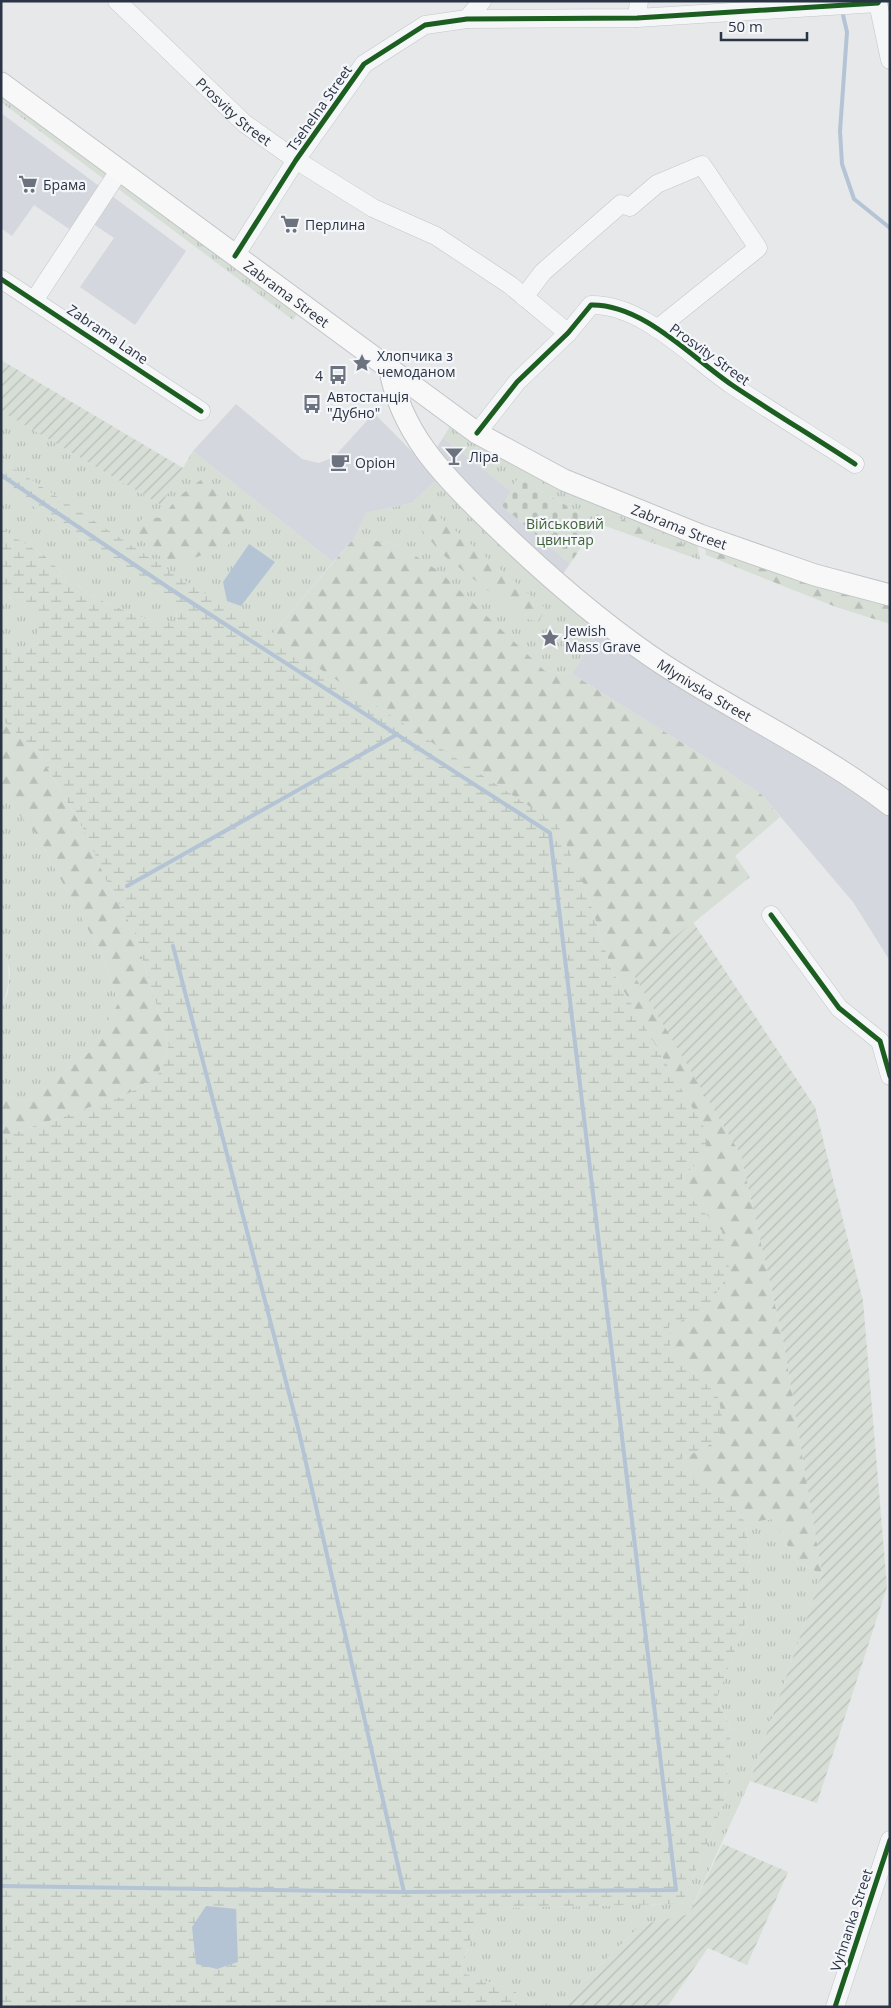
<svg xmlns="http://www.w3.org/2000/svg" width="891" height="2008" font-family="'Open Sans',sans-serif">
<defs>
<pattern id="grass-tufts" width="24" height="20" patternUnits="userSpaceOnUse" patternTransform="scale(1.25)"><rect width="24" height="20" fill="#d6ded6"/><path d="M3 7l-1-3M5 7V3M7 7l1-3M15 17l-1-3M17 17v-4M19 17l1-3" fill="none" stroke="#b8bfb9"/></pattern>
<pattern id="forest-firs" width="22" height="20" patternUnits="userSpaceOnUse" patternTransform="scale(1.25)"><rect width="22" height="20" fill="#d6ded6"/><path d="M5 1l3.5 6h-7zM16 11l3.5 6h-7z" fill="#b8bfb9"/></pattern>
<pattern id="wetland-marsh" width="20" height="14" patternUnits="userSpaceOnUse" patternTransform="scale(1.25)"><rect width="20" height="14" fill="#d6ded6"/><path d="M1 5h8M5 5V1M11 12h8M15 12V8" fill="none" stroke="#b8bfb9"/></pattern>
<pattern id="cemetery-stones" width="16" height="16" patternUnits="userSpaceOnUse" patternTransform="scale(1.25)"><rect width="16" height="16" fill="#d6ded6"/><path d="M2 7V4a2 2 0 0 1 4 0v3zM10 15v-3a2 2 0 0 1 4 0v3z" fill="#b8bfb9"/></pattern>
<pattern id="garden-furrows" width="10" height="10" patternUnits="userSpaceOnUse" patternTransform="scale(1.25)"><rect width="10" height="10" fill="#d6ded6"/><path d="M-1 1l2-2M0 10L10 0M9 11l2-2" fill="none" stroke="#b8bfb9"/></pattern>
</defs>
<rect width="100%" height="100%" fill="#e6e8ea"/>
<g fill="#d4d7dd">
<polygon points="1,113 103,189 75,233 34,205 12,236 1,228"/>
<polygon points="108,193 186,251 135,325 80,287 114,238 89,221"/>
<polygon points="236,404 302,459 319,463 334,457 374,413 438,478 412,503 366,513 355,537 333,562 193,451"/>
<polygon points="443,438 511,491 502,506 570,564 560,578 433,453"/>
<polygon points="601,626 890,812 890,961 853,902 762,795 719,766 572,674"/>
</g>
<g fill="url(#grass-tufts)">
<polygon points="1,93 113,175 108,182 1,102"/>
<polygon points="117,179 298,312 293,320 113,185"/>
<polygon points="1,411 161,505 193,451 333,562 270,637 1,460"/>
<polygon points="451,424 697,543 700,560 597,523 518,478 511,491 443,438"/>
<polygon points="438,478 601,626 572,674 545,671 494,624 399,545 355,537 366,513 412,503"/>
<polygon points="1,485 155,586 174,604 178,623 146,619 104,602 69,580 45,556 1,529"/>
<polygon points="1,593 37,615 38,643 18,655 1,636"/>
<polygon points="1,794 36,834 101,953 119,1002 91,1051 29,1101 1,1096 1,1008 8,993 10,972 1,934"/>
<polygon points="772,1519 798,1563 822,1574 750,1781 689,1914 641,1925 557,2007 514,2007 516,1992 460,1972 474,1930 497,1908 682,1904 725,1800 731,1730 717,1698 745,1624 750,1567 746,1523"/>
</g>
<g fill="url(#forest-firs)">
<polygon points="202,479 239,503 247,526 226,547 179,563 155,554 132,529 144,517 162,518 177,498"/>
<polygon points="429,508 545,608 539,622 523,618 442,554 415,522 422,509"/>
<polygon points="595,508 691,548 689,554 598,521 590,513"/>
<polygon points="355,537 399,545 440,572 545,671 572,674 719,766 762,795 780,817 735,856 750,877 633,972 741,1155 783,1339 822,1574 798,1563 772,1519 746,1523 731,1505 691,1475 681,1459 719,1440 717,1394 671,1352 669,1325 704,1311 722,1231 690,1197 682,1178 701,1159 688,1101 612,971 585,887 270,637"/>
<polygon points="705,545 890,603 890,624 836,607 706,555"/>
<polygon points="1,719 38,752 86,834 106,880 134,931 169,1045 158,1075 126,1095 8,1135 1,1133 1,1096 29,1101 91,1051 119,1002 101,953 36,834 1,794"/>
</g>
<polygon fill="url(#wetland-marsh)" points="1,460 558,825 585,887 612,971 709,1136 701,1159 682,1178 690,1197 722,1231 730,1273 704,1311 669,1326 671,1352 717,1394 722,1414 719,1440 681,1459 691,1475 731,1505 746,1523 750,1567 745,1624 717,1698 731,1730 725,1800 682,1904 497,1908 474,1930 460,1972 516,1992 514,2007 1,2007 1,1133 8,1135 126,1095 158,1075 169,1045 134,931 106,880 86,834 38,752 1,719 1,636 18,655 38,643 36,615 1,593 1,529 45,556 69,580 104,602 146,619 178,622 174,604 155,586 1,485"/>
<polygon fill="url(#cemetery-stones)" points="518,478 597,523 570,564 502,506"/>
<g fill="url(#garden-furrows)">
<polygon points="1,360 183,468 161,505 1,411"/>
<polygon points="693,922 815,1107 863,1301 887,1587 817,1803 750,1781 822,1574 783,1339 741,1155 632,972"/>
<polygon points="723,1844 788,1872 747,1965 708,1948 667,2007 557,2007 641,1925 689,1914"/>
</g>
<path fill="#d6ded6" d="M1,934C8,962 14,980 1,1008Z"/>
<g fill="#b4c4d5">
<polygon points="249,544 275,562 241,606 227,601 223,582"/>
<polygon points="206,1906 236,1909 238,1962 217,1969 196,1964 192,1927"/>
</g>
<g fill="none" stroke-linecap="round" stroke-linejoin="round">
<g stroke="#b4c4d5" stroke-width="4">
<polyline points="843,15 847,32 840,131 842,164 854,199 890,228"/>
<polyline points="1,475 172,590 550,833 676,1890 404,1892 1,1886"/>
<polyline points="127,886 396,735"/>
<polyline points="173,946 298,1428 404,1892"/>
</g>
<g stroke="#c4c6c8" stroke-width="19">
<g id="minor">
<path id="s1" d="M117,1L244,123L296,160L373,208L436,236L510,285L568,333"/>
<polyline points="878,3 890,60"/>
<polyline points="637,18 639,1"/>
<polyline points="467,19 482,1"/>
<polyline points="235,256 296,160 364,64 425,25 467,19 637,18 878,3"/>
<polyline points="1,279 201,411"/>
<polyline points="524,297 543,272 621,204 630,207 657,184 702,165 758,248 657,329"/>
<polyline points="35,299 119,171"/>
<path d="M477,433L517,382L568,333L591,305C643,304 691,357 732,385C772,412 814,437 855,464"/>
<polyline points="771,915 839,1008 880,1041 890,1076"/>
<polyline points="835,2007 890,1840"/>
</g>
</g>
<g stroke="#c2c5c8" stroke-width="23">
<g id="major">
<path id="s2" d="M1,83L477,433L564,480L700,535L815,575L890,595"/>
<path id="s3" d="M390,370C401,432 442,474 485,516C536,566 590,614 649,655C727,709 815,747 890,805"/>
</g>
</g>
<use href="#minor" stroke="#f5f6f7" stroke-width="18"/>
<use href="#major" stroke="#f8f8f8" stroke-width="21"/>
<g stroke="#f4f6f9" stroke-width="8">
<g id="cycleway">
<polyline points="235,256 296,160 364,64 425,25 467,19 637,18 878,3 879,1"/>
<polyline points="1,279 201,411"/>
<path d="M477,433L517,382L568,333L591,305C643,304 691,357 732,385C772,412 814,437 855,464"/>
<polyline points="771,915 839,1008 880,1041 890,1076"/>
<polyline points="835,2007 890,1840"/>
</g>
</g>
<use href="#cycleway" stroke="#1b5e20" stroke-width="5"/>
</g>
<defs>
<g id="supermarket-bare" transform="scale(1.5)"><path d="M-6-5.5h2.5l.6 2H6L4.5 2H-2.5L-4.4-4H-6ZM-1.5 3.2a1.3 1.3 0 1 0 .1 0ZM3 3.2a1.3 1.3 0 1 0 .1 0Z" fill="#6c737f" stroke="#f4f6f9" stroke-width="2.5" paint-order="stroke"/></g>
<g id="sight-bare" transform="scale(1.5)"><path d="M0-6L1.8-2.2L6-1.7L2.9 1.2L3.7 5.4L0 3.3L-3.7 5.4L-2.9 1.2L-6-1.7L-1.8-2.2Z" fill="#6c737f" stroke="#f4f6f9" stroke-width="2.5" paint-order="stroke"/></g>
<g id="bus-bare" transform="scale(1.5)"><path d="M-5-6H5V4H4V6H2V4H-2V6H-4V4H-5ZM-3.5-4V0h7V-4ZM-3.5 1.2v1.5H-2V1.2ZM2 1.2v1.5H3.5V1.2Z" fill="#6c737f" stroke="#f4f6f9" stroke-width="2.5" paint-order="stroke"/></g>
<g id="bar-bare" transform="scale(1.5)"><path d="M-6-5H6L.8 .8V4.5H3.5V6h-7V4.5H-.8V.8Z" fill="#6c737f" stroke="#f4f6f9" stroke-width="2.5" paint-order="stroke"/></g>
<g id="cafe-bare" transform="scale(1.5)"><path d="M-5.5-4.5H6V0H3Q3 3.5 0 3.5H-2.5Q-5.5 3.5-5.5 0ZM3-3.2v2h1.7v-2ZM-6 4.5H4V6H-6Z" fill="#6c737f" stroke="#f4f6f9" stroke-width="2.5" paint-order="stroke"/></g>
</defs>
<g fill-rule="evenodd">
<use href="#supermarket-bare" x="28" y="184"/>
<use href="#supermarket-bare" x="290" y="224"/>
<use href="#sight-bare" x="362" y="363"/>
<use href="#bus-bare" x="338" y="375"/>
<use href="#bus-bare" x="312" y="404"/>
<use href="#bar-bare" x="454" y="456"/>
<use href="#cafe-bare" x="340" y="462"/>
<use href="#sight-bare" x="550" y="638"/>
</g>
<g text-anchor="middle" dominant-baseline="central" stroke-width="4.5" stroke-linejoin="round" paint-order="stroke">
<g font-size="14" fill="#2b3445" stroke="#f4f6f9">
<text transform="translate(319 108) rotate(-55)">Tsehelna Street</text>
<text stroke="none"><textPath href="#s1" startOffset="161">Prosvity Street</textPath></text>
<text stroke="none"><textPath href="#s2" startOffset="355">Zabrama Street</textPath></text>
<text transform="translate(108 334) rotate(34)">Zabrama Lane</text>
<text transform="translate(710 354) rotate(36)">Prosvity Street</text>
<text stroke="none"><textPath href="#s2" startOffset="814">Zabrama Street</textPath></text>
<text stroke="none"><textPath href="#s3" startOffset="458">Mlynivska Street</textPath></text>
<text transform="translate(851 1920) rotate(-72)">Vyhnanka Street</text>
</g>
<g font-size="14" fill="#2b3445" stroke="#f4f6f9" text-anchor="start">
<text x="43" y="184">Брама</text>
<text x="305" y="224">Перлина</text>
<text x="377" y="355">Хлопчика з<tspan x="377" dy="16">чемоданом</tspan></text>
<text x="323" y="375" text-anchor="end">4</text>
<text x="327" y="396">Автостанція<tspan x="327" dy="16">"Дубно"</tspan></text>
<text x="469" y="456">Ліра</text>
<text x="355" y="462">Оріон</text>
<text x="565" y="630">Jewish<tspan x="565" dy="16">Mass Grave</tspan></text>
</g>
<g font-size="14" fill="#3f6138" stroke="#f4f6f9">
<text x="565" y="523">Військовий<tspan x="565" dy="16">цвинтар</tspan></text>
</g>
</g>
<rect width="891" height="2008" fill="none" stroke="#2b3445" stroke-width="5"/>
<path d="M721 32v8h86v-8" fill="none" stroke="#2b3445" stroke-width="2.5"/>
<text x="728" y="32" font-size="15" fill="#2b3445" stroke="#f4f6f9" stroke-width="4" paint-order="stroke">50 m</text>
</svg>
